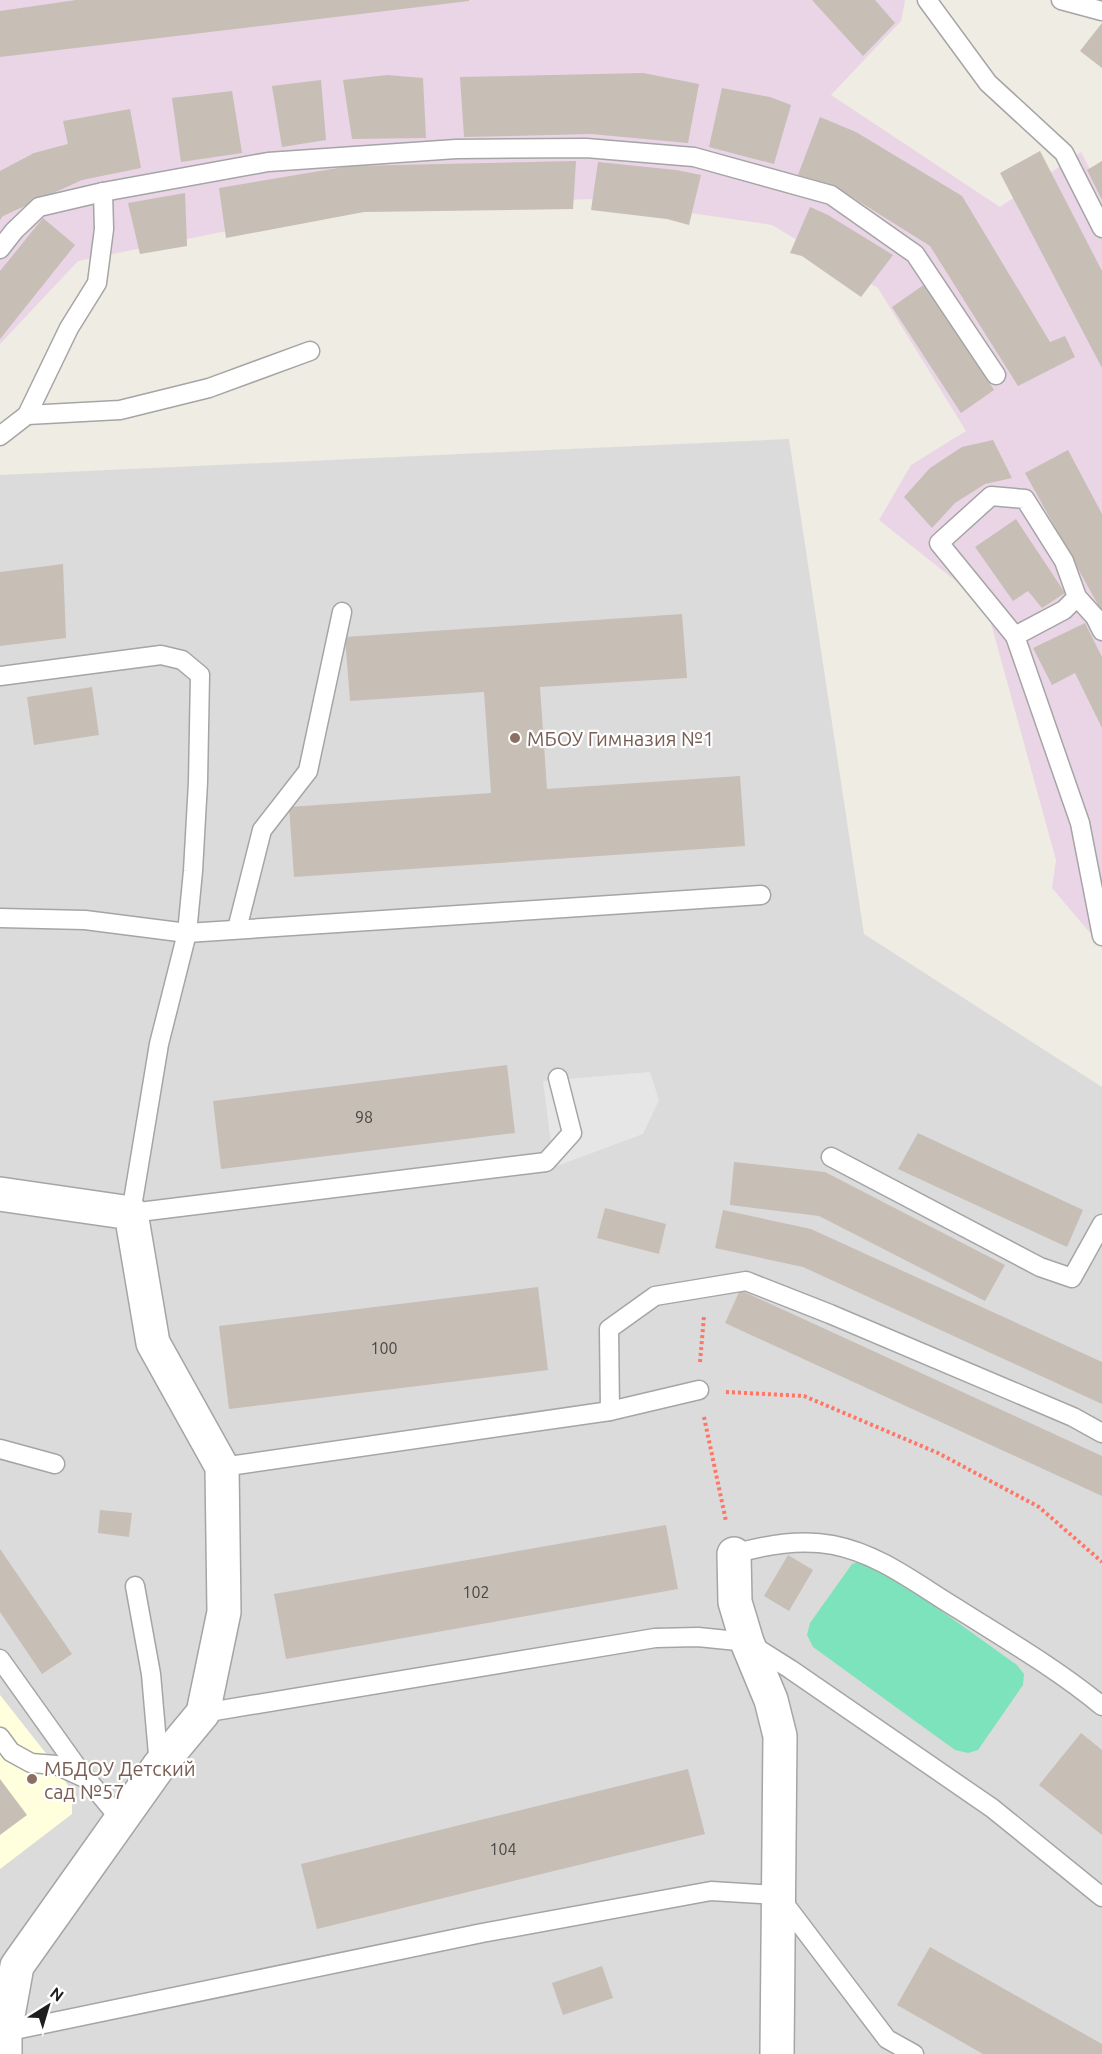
<svg xmlns="http://www.w3.org/2000/svg" width="1102" height="2054" font-family="Ubuntu,sans-serif">
<rect width="100%" height="100%" fill="#efece3"/>
<polygon fill="#dcdbdb" points="789,439 864,934 1102,1087 1102,2054 0,2054 0,475"/>
<polygon fill="#e9d5e5" points="0,0 905,0 901,21 831,95 1000,207 1081,152 1102,193 1102,947 1052,888 1056,860 986,605 879,520 911,465 966,431 878,288 772,225 596,199 355,205 78,261 0,344"/>
<polygon fill="#ffd" points="0,1695 56,1766 72,1792 72,1814 0,1869"/>
<polygon fill="#7de3bc" points="863,1560 873,1562 1017,1665 1024,1674 1023,1685 978,1750 968,1753 955,1750 813,1647 807,1635 810,1623 852,1564"/>
<polygon fill="#e6e6e6" points="650,1072 659,1100 643,1134 554,1167 543,1081"/>
<g fill="#c7beb6">
<polygon points="76,0 469,0 469,1 0,57 0,11"/>
<polygon points="812,0 875,0 895,23 863,56"/>
<polygon points="1102,23 1102,68 1080,51"/>
<polygon points="643,73 699,84 688,143 591,134 464,137 460,77"/>
<polygon points="387,75 423,78 426,138 352,139 343,80"/>
<polygon points="321,80 326,140 282,147 272,86"/>
<polygon points="722,88 770,97 791,105 774,164 709,147"/>
<polygon points="232,91 242,153 181,162 172,98"/>
<polygon points="130,109 141,168 82,180 3,216 0,220 0,171 34,153 68,144 63,121"/>
<polygon points="820,117 856,132 962,196 1050,342 1065,336 1075,357 1018,386 930,246 836,187 798,175"/>
<polygon points="1040,151 1102,271 1102,368 1000,173"/>
<polygon points="576,161 573,209 364,212 226,238 219,188 350,166"/>
<polygon points="1102,161 1102,200 1087,170"/>
<polygon points="598,162 676,170 701,175 689,225 667,219 591,210"/>
<polygon points="185,193 187,246 140,254 128,203"/>
<polygon points="810,207 828,215 893,255 861,297 802,256 790,253"/>
<polygon points="43,218 75,245 0,339 0,271"/>
<polygon points="925,284 994,390 961,413 892,307"/>
<polygon points="993,440 1012,478 985,484 955,503 932,528 904,497 930,468 962,447"/>
<polygon points="1068,450 1102,514 1102,612 1025,473"/>
<polygon points="1016,519 1065,593 1042,608 1028,591 1013,601 975,547"/>
<polygon points="63,564 66,638 0,646 0,572"/>
<polygon points="682,614 687,678 540,687 547,789 740,776 745,846 294,877 289,807 491,793 484,692 350,701 345,637"/>
<polygon points="1085,623 1102,657 1102,728 1075,673 1052,685 1033,648"/>
<polygon points="92,687 99,735 34,745 27,697"/>
<polygon points="507,1065 515,1133 221,1169 213,1101"/>
<polygon points="918,1133 1083,1210 1067,1247 898,1169"/>
<polygon points="734,1162 825,1172 1005,1265 985,1301 819,1216 730,1205"/>
<polygon points="605,1208 666,1224 659,1254 597,1238"/>
<polygon points="723,1210 811,1229 1102,1362 1102,1404 803,1267 715,1248"/>
<polygon points="538,1287 548,1370 229,1409 219,1326"/>
<polygon points="740,1290 1102,1456 1102,1496 725,1323"/>
<polygon points="100,1510 132,1513 129,1537 98,1533"/>
<polygon points="666,1525 678,1589 286,1659 274,1594"/>
<polygon points="0,1549 72,1654 42,1674 0,1612"/>
<polygon points="788,1555 813,1570 789,1611 764,1596"/>
<polygon points="1081,1733 1102,1750 1102,1835 1039,1785"/>
<polygon points="688,1769 705,1834 317,1929 301,1864"/>
<polygon points="0,1779 27,1815 0,1835"/>
<polygon points="930,1947 1102,2044 1102,2054 983,2054 897,2005"/>
<polygon points="602,1966 613,1998 563,2015 552,1983"/>
</g>
<g fill="none" stroke-linecap="round" stroke-linejoin="round">
<g stroke="#a5a5a5" stroke-width="21">
<g id="service">
<polyline points="927,0 988,83 1064,153 1102,228"/>
<polyline points="1061,0 1102,11"/>
<polyline points="0,249 14,231 39,207 103,192 268,162 456,149 586,148 694,157 831,195 915,254 996,375"/>
<polyline points="27,415 120,410 209,388 310,351"/>
<polyline points="0,436 27,415 69,328 97,283 104,229 103,192"/>
<polyline points="1077,597 1064,610 1015,636 939,543 991,496 1025,499 1064,561 1077,597 1095,617 1102,631"/>
<polyline points="1015,636 1080,823 1102,936"/>
<polyline points="0,676 161,655 182,660 200,675 198,782 193,871 187,933 159,1044 131,1213 546,1162 572,1133 558,1078"/>
<polyline points="0,918 85,920 187,933 761,895"/>
<polyline points="237,929 262,830 308,771 342,612"/>
<polyline points="831,1157 1040,1267 1072,1278 1102,1224"/>
<polyline points="610,1411 609,1329 655,1296 746,1281 830,1314 1073,1417 1102,1433"/>
<polyline points="0,1449 55,1464"/>
<polyline points="222,1467 610,1411 699,1390"/>
<path d="M734,1554C765,1545 800,1539 833,1545C880,1554 918,1585 958,1609C1007,1640 1057,1669 1102,1706"/>
<polyline points="135,1586 151,1674 159,1766"/>
<polyline points="0,1659 85,1778"/>
<polyline points="203,1713 655,1638 698,1637 747,1642 790,1669 992,1808 1102,1897"/>
<polyline points="0,1737 11,1752 31,1763 56,1765 87,1779 121,1820"/>
<polyline points="5,2032 482,1933 711,1891 778,1895 887,2039 914,2054"/>
</g>
</g>
<g stroke="#a5a5a5" stroke-width="36">
<g id="minor">
<polyline points="0,1194 131,1213 153,1343 222,1467 224,1612 203,1713 159,1766 17,1966 5,2032 5,2054"/>
<polyline points="734,1554 735,1602 747,1642 771,1700 780,1736 777,2054"/>
</g>
</g>
<g stroke="#ff7665" stroke-width="4" stroke-dasharray="3 3" stroke-linecap="butt">
<polyline points="700,1362 704,1316"/>
<polyline points="726,1392 804,1396 938,1453 1039,1507 1102,1562"/>
<polyline points="704,1417 726,1521"/>
</g>
<use href="#service" stroke="#fff" stroke-width="18"/>
<use href="#minor" stroke="#fff" stroke-width="33"/>
</g>
<g fill="#8d6e63" stroke="#fff" stroke-width="2">
<circle cx="515" cy="738" r="6"/>
<circle cx="32" cy="1779" r="6"/>
</g>
<g text-anchor="middle" dominant-baseline="central" stroke-width="4.5" stroke-linejoin="round" paint-order="stroke">
<g font-size="16" fill="#484644">
<text x="364" y="1117">98</text>
<text x="384" y="1348">100</text>
<text x="476" y="1592">102</text>
<text x="503" y="1849">104</text>
</g>
<g font-size="20" fill="#785e54" stroke="#fff" text-anchor="start">
<text x="527" y="738">МБОУ Гимназия №1</text>
<text x="44" y="1768">МБДОУ Детский<tspan x="44" dy="23">сад №57</tspan></text>
</g>
</g>
<g transform="translate(48 2006) rotate(37)" stroke="#ffffff" stroke-width="4.5" paint-order="stroke">
<path d="M0-4.5L10 22L0 15L-10 22Z" fill="#1e1e1e"/>
<text y="-9" font-size="16" font-weight="bold" text-anchor="middle" fill="#1e1e1e">N</text>
</g>
</svg>
